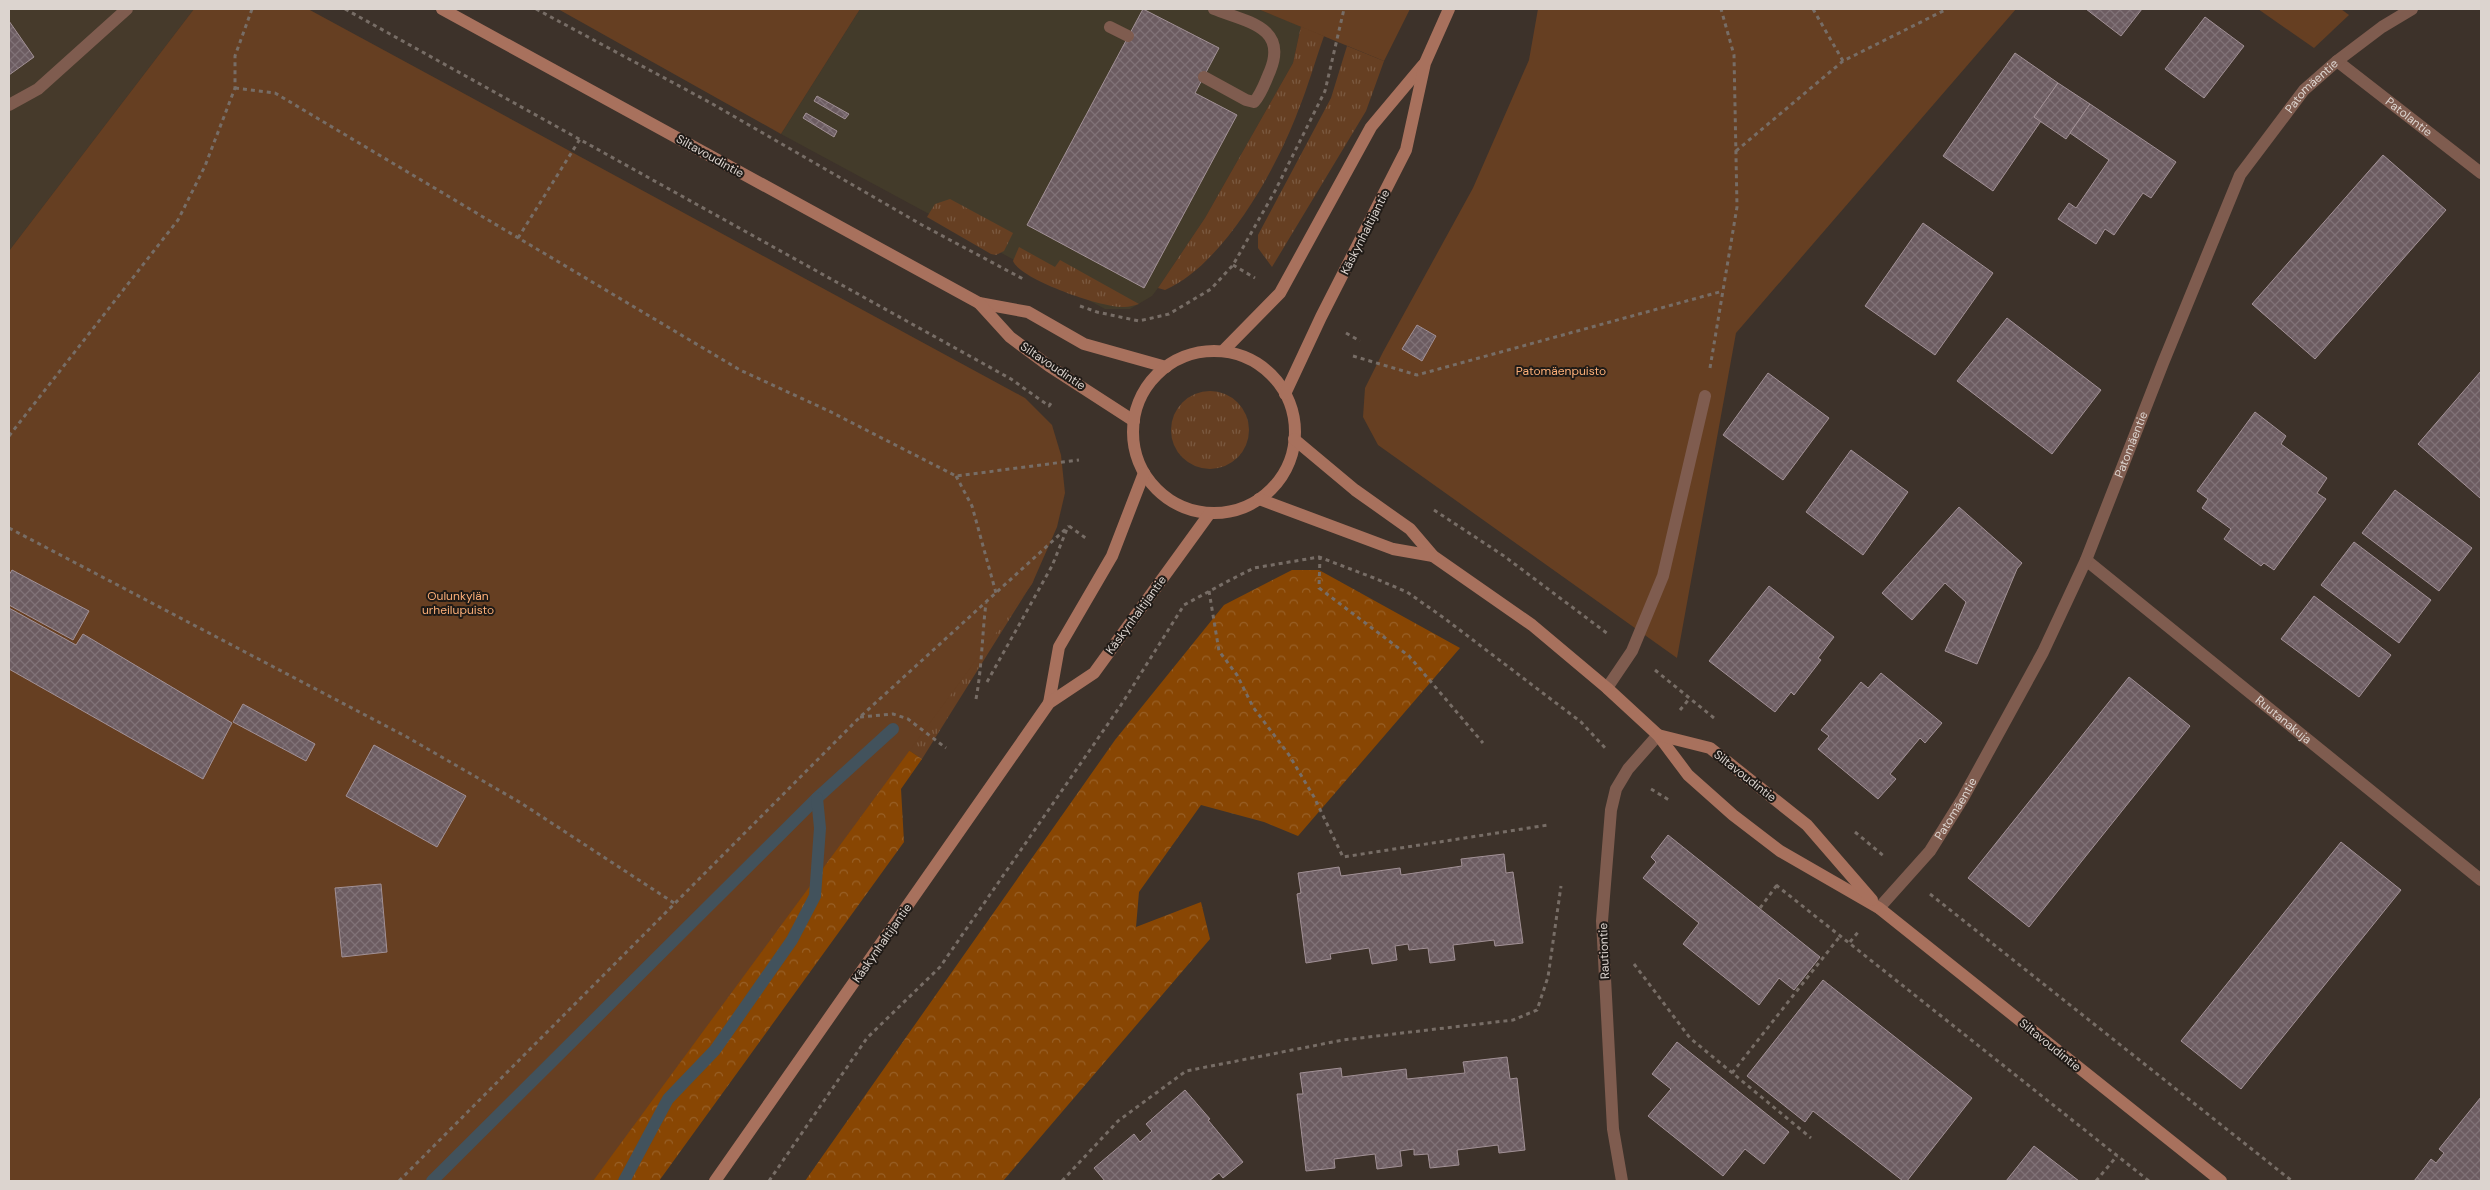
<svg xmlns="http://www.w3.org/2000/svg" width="2490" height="1190" font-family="'DM Sans',sans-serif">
<defs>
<pattern id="grass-tufts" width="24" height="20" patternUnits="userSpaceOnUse" patternTransform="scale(1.25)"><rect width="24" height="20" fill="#663f22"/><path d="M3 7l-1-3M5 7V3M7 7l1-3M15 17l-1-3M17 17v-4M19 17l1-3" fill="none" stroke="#7b5a41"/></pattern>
<pattern id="forest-crowns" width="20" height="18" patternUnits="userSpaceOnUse" patternTransform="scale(1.25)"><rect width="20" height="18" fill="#884603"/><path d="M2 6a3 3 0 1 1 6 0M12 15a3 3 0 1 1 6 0" fill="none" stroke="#986027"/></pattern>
<pattern id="building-cross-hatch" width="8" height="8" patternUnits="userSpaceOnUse" patternTransform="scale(1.25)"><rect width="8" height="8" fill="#6c5c61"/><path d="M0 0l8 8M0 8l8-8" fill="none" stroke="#807277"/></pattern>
</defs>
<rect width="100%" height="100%" fill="#3d322a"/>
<polygon fill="#433b2a" points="860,9 1258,9 1301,26 1293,63 1205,218 1158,288 1152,296 1130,309 1105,309 781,134"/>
<polygon fill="#463a2b" points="9,9 194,9 9,251"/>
<g fill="url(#grass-tufts)">
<path d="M1301,26L1324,36C1315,61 1308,87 1298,111C1276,170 1223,265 1165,290L1158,288L1205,218L1293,63Z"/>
<polygon points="1347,46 1384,61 1366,111 1272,267 1258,248 1258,235 1331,98"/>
<polygon points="950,199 1013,233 1004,251 996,255 991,254 927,217 935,204"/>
<path d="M1019,247L1055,267L1060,260L1139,304C1135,305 1129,307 1124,307C1103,308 1021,280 1013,261Z"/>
<circle cx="1210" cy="430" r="39"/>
<polygon points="1034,580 922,759 871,725"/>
</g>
<g fill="url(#forest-crowns)">
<polygon points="1292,570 1319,570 1460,648 1298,836 1264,822 1201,805 1139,892 1136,927 1201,902 1210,939 1003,1181 805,1181 1115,740 1224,605"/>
<polygon points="871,725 922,759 901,789 904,842 659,1181 418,1181"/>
</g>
<g fill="#663f22">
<polygon points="194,9 308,9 1025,398 1052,425 1061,455 1065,493 1057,527 1032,584 593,1181 9,1181 9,251"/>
<polygon points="558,9 860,9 781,134"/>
<polygon points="1258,9 1410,9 1384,61"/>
<polygon points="1538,9 2016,9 1736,333 1677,658 1378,445 1363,417 1365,388 1383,352 1473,188 1529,60"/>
<polygon points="2258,9 2341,9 2349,15 2314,48"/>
</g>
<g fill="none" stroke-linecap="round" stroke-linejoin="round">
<g stroke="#42525c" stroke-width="12">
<polyline points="432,1181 817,798 893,729"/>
<polyline points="624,1181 668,1099 715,1050 792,940 815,896 820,828 817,798"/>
</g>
</g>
<g fill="url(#building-cross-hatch)" stroke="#a29196">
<polygon points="1143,9 1219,48 1195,93 1237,115 1144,288 1027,225"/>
<polygon points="2086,9 2142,9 2121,36"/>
<polygon points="2205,17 2244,46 2204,98 2165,69"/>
<polygon points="9,21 34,57 9,75"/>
<polygon points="2015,53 2058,83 2034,117 2041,121 1993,191 1943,156"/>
<polygon points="2058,83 2090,104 2066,139 2034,117"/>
<polygon points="817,96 849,114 845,119 814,101"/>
<polygon points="2090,104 2176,162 2151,198 2143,193 2114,235 2105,229 2096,244 2058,219 2069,203 2076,208 2109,160 2070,133"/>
<polygon points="806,113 837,131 834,137 803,118"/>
<polygon points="2383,155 2446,210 2315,359 2252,304"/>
<polygon points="1923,223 1993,273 1935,355 1865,306"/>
<polygon points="2007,318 2101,390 2052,454 1957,381"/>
<polygon points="1417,325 1436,336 1422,361 1402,349"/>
<polygon points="2481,371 2481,497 2480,498 2418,444"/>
<polygon points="1768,373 1829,418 1783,480 1723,435"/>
<polygon points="2255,412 2286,436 2281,444 2327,478 2317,493 2326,499 2274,570 2264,563 2261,566 2224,539 2231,529 2202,508 2208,499 2197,491"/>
<polygon points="1851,450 1908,492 1863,555 1806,512"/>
<polygon points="2395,490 2472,548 2439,591 2362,533"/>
<polygon points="1959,507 2022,563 2017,569 1977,664 1945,651 1966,602 1945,583 1912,620 1882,593"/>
<polygon points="2354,542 2431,600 2399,643 2321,585"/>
<polygon points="12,570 89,611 73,640 9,605 9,575"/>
<polygon points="1769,586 1834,637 1818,658 1821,660 1794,695 1791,692 1775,712 1709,661"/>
<polygon points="2314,596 2391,655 2359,697 2281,639"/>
<polygon points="9,608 76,645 83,634 232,723 203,779 9,669"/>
<polygon points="1881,673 1942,723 1925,743 1920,738 1890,774 1896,779 1878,799 1818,749 1829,736 1821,730 1861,682 1868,688"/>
<polygon points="2129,677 2190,726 2029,927 1968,878"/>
<polygon points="243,704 315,744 306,761 233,722"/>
<polygon points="374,745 466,796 437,847 346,796"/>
<polygon points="1668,835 1820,957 1794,990 1779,978 1759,1005 1683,944 1699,923 1643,878 1656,862 1651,857"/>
<polygon points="2341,842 2401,890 2241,1089 2181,1041"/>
<polygon points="1504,854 1506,873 1513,872 1523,943 1495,946 1494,940 1453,945 1455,960 1430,963 1428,948 1409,950 1408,944 1395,946 1397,960 1372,964 1369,948 1330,954 1331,959 1306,963 1297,894 1301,893 1298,873 1339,867 1341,876 1400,868 1401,875 1462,866 1461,859"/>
<polygon points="381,884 387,952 342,957 335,888"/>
<polygon points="1823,980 1972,1098 1907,1181 1903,1181 1813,1111 1805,1122 1747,1076"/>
<polygon points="1677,1042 1789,1132 1764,1164 1745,1149 1723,1176 1648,1116 1671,1089 1652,1074"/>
<polygon points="1507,1057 1510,1079 1517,1078 1525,1150 1499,1153 1498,1145 1457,1150 1459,1165 1430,1168 1428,1154 1414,1155 1414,1149 1400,1151 1402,1166 1377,1169 1375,1154 1334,1159 1335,1168 1306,1171 1297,1094 1303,1094 1300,1073 1341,1068 1342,1077 1406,1069 1407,1079 1465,1073 1463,1062"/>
<polygon points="1185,1090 1210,1119 1208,1120 1243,1162 1223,1178 1219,1173 1209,1181 1105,1181 1094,1168 1134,1134 1140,1142 1152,1131 1146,1124"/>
<polygon points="2481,1097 2481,1181 2414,1181 2431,1159 2436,1163 2444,1153 2439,1149"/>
<polygon points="2034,1146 2079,1181 2006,1181"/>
</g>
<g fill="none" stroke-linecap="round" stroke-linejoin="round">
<g stroke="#776d66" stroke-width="3" stroke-dasharray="4 4" stroke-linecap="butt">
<polyline points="345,9 1011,379 1049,406 1051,403"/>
<polyline points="536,9 709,102 922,225 1025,280"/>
<polyline points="1813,9 1843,61"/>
<polyline points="235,88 275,93 740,370 829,411 956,476 1079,460"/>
<polyline points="1736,151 1843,61 1947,9"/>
<polyline points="518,238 580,139"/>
<polyline points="1233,265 1255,278"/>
<polyline points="1080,306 1097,312 1139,321 1169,314 1211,289 1233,265 1275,191 1325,91 1344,9"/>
<polyline points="1346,333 1360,341"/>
<polyline points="1353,356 1417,375 1723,291"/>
<polyline points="1710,368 1737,207 1734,55 1721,9"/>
<polyline points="9,436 178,220 205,166 235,88 235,56 252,9"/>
<polyline points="956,476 972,506 996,593"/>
<polyline points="1434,510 1504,556 1608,634"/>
<polyline points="1069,526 1087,539"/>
<polyline points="9,528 407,737 521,803 674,903"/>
<polyline points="1320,556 1319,588 1409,656 1483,743"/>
<polyline points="1209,591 1219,651 1237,675 1253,707 1289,755 1314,797 1343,857 1548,825"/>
<polyline points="1655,670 1714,718"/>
<polyline points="987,682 1052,566 1067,529"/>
<path d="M976,699C982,667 982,635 986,603"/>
<polyline points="1680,710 1690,698"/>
<polyline points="860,717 893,714 908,719 946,748"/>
<polyline points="1651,789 1669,800"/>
<polyline points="1855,832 1885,857"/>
<polyline points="1776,885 2149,1181"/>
<polyline points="1930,894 2292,1181"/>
<polyline points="1760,908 1777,885"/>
<polyline points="1850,942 1859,931"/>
<polyline points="1634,964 1690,1038 1811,1138"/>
<polyline points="1732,1073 1841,935"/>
<polyline points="399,1181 860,717 1069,526"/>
<polyline points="769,1181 867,1038 940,967 1121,705 1184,605 1230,580 1254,568 1319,557 1374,578 1407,592 1444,618 1581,722 1607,750"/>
<polyline points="1062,1181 1118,1121 1186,1071 1343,1040 1513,1020 1537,1010 1548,977 1561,886"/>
<polyline points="2096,1181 2117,1156"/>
</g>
<g stroke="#7f5c4f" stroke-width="12">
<polyline points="1110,27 1128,36"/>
<path d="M1204,77L1246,100L1254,102C1262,93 1265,82 1270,71C1288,27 1247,22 1214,9"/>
<polyline points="9,105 38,89 127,9"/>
<polyline points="1607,688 1632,651 1663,576 1705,396"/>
</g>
<g stroke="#7f5c4f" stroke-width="12">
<path id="s1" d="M2337,61L2481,173"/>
<path id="s2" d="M2086,560L2481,880"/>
<path id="s3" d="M1879,908L1930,851L1963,798L2043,652L2086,560L2163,363L2240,175L2304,90L2337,61L2382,27L2412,9"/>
<polyline points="1622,1181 1613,1129 1602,921 1611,810 1616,789 1628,769 1658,735"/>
</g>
<g stroke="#a8715d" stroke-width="12">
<polyline points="442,9 979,303 1028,312 1084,344 1166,367"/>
<polyline points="979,303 1010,337 1049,366 1134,421"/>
<polyline points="1223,351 1280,293 1371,127 1423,65"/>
<circle cx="1214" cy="432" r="81"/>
<polyline points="1285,394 1321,317 1406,150 1425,63 1449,9"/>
<polyline points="1294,439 1355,490 1410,529 1433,556 1532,625 1607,688 1658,735 1688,775 1733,815 1780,851 1879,908 2221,1181"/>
<polyline points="1259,499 1393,549 1433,556"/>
<polyline points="1049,703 1059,647 1112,556 1144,473"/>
<polyline points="1658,735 1710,748 1807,825 1872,900"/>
<polyline points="715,1181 1049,703 1094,673 1210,513"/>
</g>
</g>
<g text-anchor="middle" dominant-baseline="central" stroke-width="4" stroke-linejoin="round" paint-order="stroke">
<g font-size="12" fill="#dcd4cf" stroke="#201b17">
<text stroke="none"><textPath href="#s3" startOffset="936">Patomäentie</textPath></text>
<text stroke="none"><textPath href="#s1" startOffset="91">Patolantie</textPath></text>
<text transform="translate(710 156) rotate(29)">Siltavoudintie</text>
<text transform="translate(1365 232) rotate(-63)">Käskynhaltijantie</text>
<text transform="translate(1053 366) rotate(34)">Siltavoudintie</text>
<text stroke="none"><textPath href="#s3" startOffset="531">Patomäentie</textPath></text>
<text transform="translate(1136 615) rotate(-54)">Käskynhaltijantie</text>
<text stroke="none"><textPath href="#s2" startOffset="254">Ruutanakuja</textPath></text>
<text transform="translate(1745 776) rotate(38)">Siltavoudintie</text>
<text stroke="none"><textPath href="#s3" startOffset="126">Patomäentie</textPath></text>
<text transform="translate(882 943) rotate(-55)">Käskynhaltijantie</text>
<text transform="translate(1604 951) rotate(-92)">Rautiontie</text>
<text transform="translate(2050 1045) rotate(39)">Siltavoudintie</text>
</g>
<g font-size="12" fill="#fcaf78" stroke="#201b17">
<text x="1561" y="371">Patomäenpuisto</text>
<text x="458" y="596">Oulunkylän<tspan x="458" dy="14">urheilupuisto</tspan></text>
</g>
</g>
<rect width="2490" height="1190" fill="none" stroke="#dcd4cf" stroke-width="20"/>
</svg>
